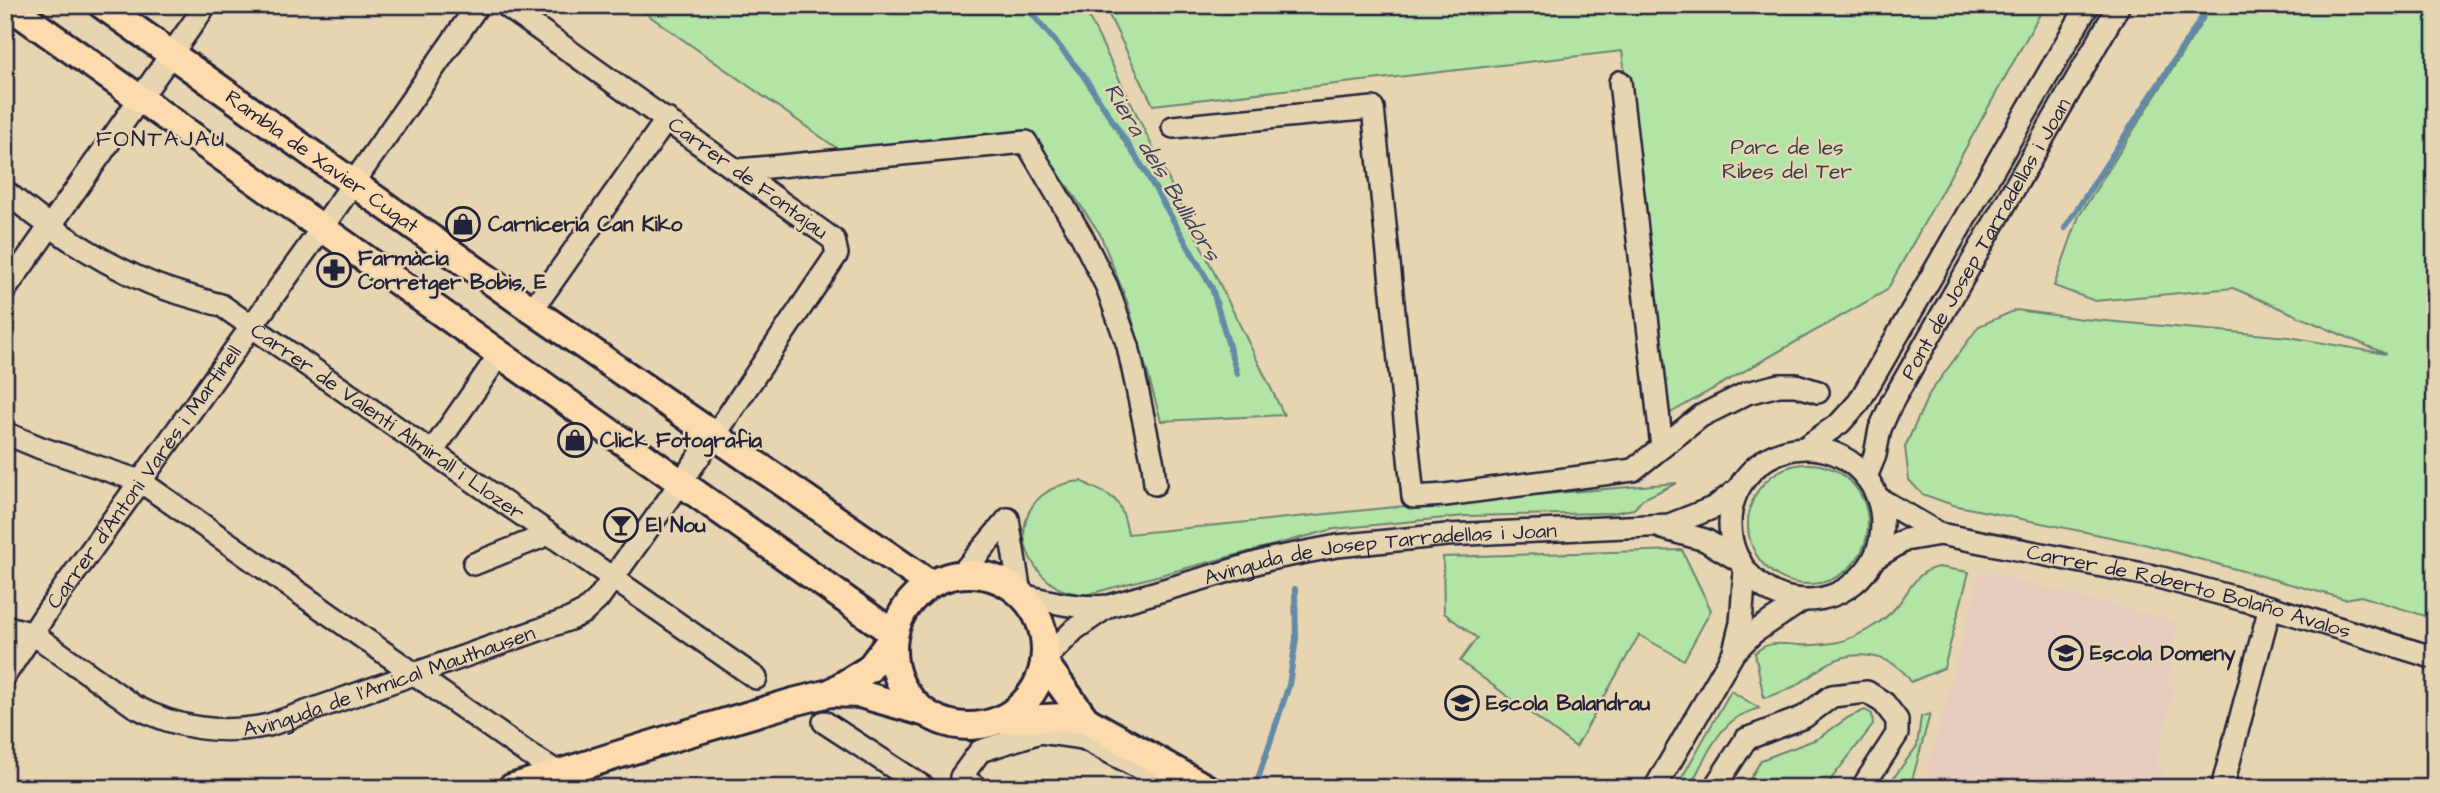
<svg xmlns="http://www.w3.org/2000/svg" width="2440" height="793" font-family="'Architects Daughter',sans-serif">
<rect width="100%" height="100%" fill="#e7d5b2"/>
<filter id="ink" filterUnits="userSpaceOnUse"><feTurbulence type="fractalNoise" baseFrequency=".0143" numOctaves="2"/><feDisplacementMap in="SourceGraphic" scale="14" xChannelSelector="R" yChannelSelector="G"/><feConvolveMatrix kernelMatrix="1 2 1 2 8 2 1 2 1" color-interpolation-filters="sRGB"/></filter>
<g filter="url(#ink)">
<polygon fill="#e8cdbe" points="1980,571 2177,621 2169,683 2175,685 2156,764 2166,767 2162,788 1922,788"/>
<g fill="#b2e4a5" stroke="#6a8370" stroke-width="2">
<polygon points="634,5 1083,5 1284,415 1161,421 1128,304 1100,234 1030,131 838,149"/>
<polygon points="1104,5 2045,5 1887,290 1667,415 1622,51 1153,105"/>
<polygon points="2213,5 2435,5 2435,619 2361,596 2345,599 2144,544 1953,505 1922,494 1909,480 1905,447 1929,394 1979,326 2016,310 2083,319 2289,337 2386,354 2233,288 2095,301 2054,286 2079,216"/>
<circle cx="1808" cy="524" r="60"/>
<path d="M1081,481C1115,499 1120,494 1128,534L1425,504L1677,483L1643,499L1634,509L1611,513L1465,516L1334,529L1085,595C1076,593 1066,592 1058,588C1005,554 1016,486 1081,481Z"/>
<polygon points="1682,550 1711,610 1684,660 1639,635 1576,747 1460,661 1477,638 1444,613 1443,557"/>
<path d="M1938,567L1969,572L1944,668L1911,682C1894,654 1855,648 1827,664C1816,671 1806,680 1795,686C1785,691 1774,695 1764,698L1755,653C1768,640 1783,644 1800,645C1812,646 1826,644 1838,642C1858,637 1883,623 1897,606C1910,590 1916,571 1938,567Z"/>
<path d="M1731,691L1759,708C1752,711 1744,713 1738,717C1715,731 1702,765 1689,788H1676Z"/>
<polygon points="1865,710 1872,714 1873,725 1832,778 1827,788 1745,788 1761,760 1817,739 1849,717"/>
<polygon points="1930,714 1910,788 1886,788 1917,746 1921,717"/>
</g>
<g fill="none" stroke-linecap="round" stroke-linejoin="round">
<g stroke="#628ba7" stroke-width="6">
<polyline points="1025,5 1083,75 1145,171 1212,288 1237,374"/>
<polyline points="2065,228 2210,5"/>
<polyline points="1255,788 1289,685 1296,639 1295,589"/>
</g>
<g stroke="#22223b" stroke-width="26">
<g id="minor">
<polyline points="1620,82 1662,447"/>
<polyline points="1173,127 1373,108 1413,497 1445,495 1633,470 1701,416 1747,393 1779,385 1796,385 1818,392"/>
<polyline points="738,170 1026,142 1081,235 1107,287 1128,346 1153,464 1155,484"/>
<path id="s1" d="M5,191C49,228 94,259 148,282C171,292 196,298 221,305L756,678"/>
<polyline points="5,290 206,5"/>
<polyline points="532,310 667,119"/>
<polyline points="5,433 41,448 140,481 527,753 583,788"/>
<polyline points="1806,447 1840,423 1859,402 2088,5"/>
<circle cx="1806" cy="524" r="76"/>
<polyline points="432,452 500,354"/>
<path id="s2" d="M1866,477L1875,455L1880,429L1892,402L2119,5"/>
<path id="s3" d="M1878,498L1940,534L2158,577L2270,607L2435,658"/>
<polyline points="1008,519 1020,593"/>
<polyline points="1662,528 1705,540 1740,561"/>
<polyline points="1875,558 1905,540 1940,534"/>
<polyline points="474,564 549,534"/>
<polyline points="961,574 1008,519"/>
<path id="s4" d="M1022,595C1051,602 1078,609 1109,606L1270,559L1337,546L1447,535L1669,525L1715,507L1738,489"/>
<path id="s5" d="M5,626L33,634L134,706C178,729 221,735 269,725L570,619L584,612L598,599L723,423L837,254L834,240L505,5"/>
<polyline points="1734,651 1741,623 1745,570"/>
<polyline points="1045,659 1075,629 1107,607"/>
<path id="s6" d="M5,675L46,613L307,249L478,5"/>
<polyline points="824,722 925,788"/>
<polyline points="977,788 961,777 980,751 1040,732 1083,738 1162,780 1167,788"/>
<polyline points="1655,788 1734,652 1753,633 1803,600"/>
<polyline points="1714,788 1746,739 1804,717 1832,696 1867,692 1884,703 1897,720 1897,734 1862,788"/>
<polyline points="2222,788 2270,607"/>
</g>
</g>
<g stroke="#22223b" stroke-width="32">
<g id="major">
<polyline points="8,5 894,634"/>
<path id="s7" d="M102,5L532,310L930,584"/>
<circle cx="969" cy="650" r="76"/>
<polyline points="1044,662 1086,720"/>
<polyline points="830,693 869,669 893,637"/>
<polyline points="1002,720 1064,717 1086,720 1206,788"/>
<polyline points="511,788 682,735 793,702 830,693 860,694 923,712"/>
</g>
</g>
<use href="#minor" stroke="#e7d5b2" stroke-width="21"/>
<use href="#major" stroke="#fedbac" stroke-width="26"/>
</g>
</g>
<defs>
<g id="shop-ring" transform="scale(1.75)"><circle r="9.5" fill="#e7d5b2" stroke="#22223b" stroke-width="1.5"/><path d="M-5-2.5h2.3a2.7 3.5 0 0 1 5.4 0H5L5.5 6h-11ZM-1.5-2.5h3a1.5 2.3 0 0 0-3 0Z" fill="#22223b"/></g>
<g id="pharmacy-ring" transform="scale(1.75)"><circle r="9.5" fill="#e7d5b2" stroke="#22223b" stroke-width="1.5"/><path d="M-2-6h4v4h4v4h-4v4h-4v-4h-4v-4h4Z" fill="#22223b"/></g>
<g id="bar-ring" transform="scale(1.75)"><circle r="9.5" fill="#e7d5b2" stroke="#22223b" stroke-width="1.5"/><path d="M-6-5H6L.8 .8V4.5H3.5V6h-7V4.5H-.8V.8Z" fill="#22223b"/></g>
<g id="school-ring" transform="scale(1.75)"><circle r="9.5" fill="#e7d5b2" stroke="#22223b" stroke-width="1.5"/><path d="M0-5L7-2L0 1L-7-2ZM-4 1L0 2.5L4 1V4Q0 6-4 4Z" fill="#22223b"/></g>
</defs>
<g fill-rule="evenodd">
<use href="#shop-ring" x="463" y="224"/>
<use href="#pharmacy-ring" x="334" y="270"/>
<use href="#shop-ring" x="575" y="440"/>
<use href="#bar-ring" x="621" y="525"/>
<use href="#school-ring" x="2066" y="653"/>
<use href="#school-ring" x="1462" y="703"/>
</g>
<g text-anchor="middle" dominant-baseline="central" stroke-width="5" stroke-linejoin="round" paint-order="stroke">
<g font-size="21" fill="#383f4b" stroke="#e7d5b2">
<text x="1787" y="147">Parc de les<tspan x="1787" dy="24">Ribes del Ter</tspan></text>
</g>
<g font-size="21" fill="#22223b" stroke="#e7d5b2">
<text stroke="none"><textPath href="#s7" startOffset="270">Rambla de Xavier Cugat</textPath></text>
<text transform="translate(748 178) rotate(36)">Carrer de Fontajau</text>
<text stroke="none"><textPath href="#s2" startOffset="268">Pont de Josep Tarradellas i Joan</textPath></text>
<text stroke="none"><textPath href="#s1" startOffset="450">Carrer de Valentí Almirall i Llozer</textPath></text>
<text stroke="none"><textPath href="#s6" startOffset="242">Carrer d'Antoni Varés i Martinell</textPath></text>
<text stroke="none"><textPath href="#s4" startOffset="366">Avinguda de Josep Tarradellas i Joan</textPath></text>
<text stroke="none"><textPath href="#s3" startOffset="327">Carrer de Roberto Bolaño Ávalos</textPath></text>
<text stroke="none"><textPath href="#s5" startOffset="420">Avinguda de l'Amical Mauthausen</textPath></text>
</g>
<g font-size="21" font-weight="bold" fill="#22223b" stroke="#e7d5b2" text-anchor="start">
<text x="488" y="224">Carniceria Can Kiko</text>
<text x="358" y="258">Farmàcia<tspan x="358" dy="24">Corretger Bobis, E</tspan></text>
<text x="600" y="440">Click Fotografia</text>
<text x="646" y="525">El Nou</text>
<text x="2090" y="653">Escola Domeny</text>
<text x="1486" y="703">Escola Balandrau</text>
</g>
<g font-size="23" letter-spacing="2" fill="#22223b" stroke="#e7d5b2">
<text x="161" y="139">FONTAJAU</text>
</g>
<g font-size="23" font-style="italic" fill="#37455f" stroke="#e7d5b2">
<text transform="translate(1162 172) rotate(59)">Riera dels Bullidors</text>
</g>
</g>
<rect width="2440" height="793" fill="none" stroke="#e7d5b2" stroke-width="28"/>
<rect x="14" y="14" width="2412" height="765" fill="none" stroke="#22223b" stroke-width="2.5" filter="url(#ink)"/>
</svg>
